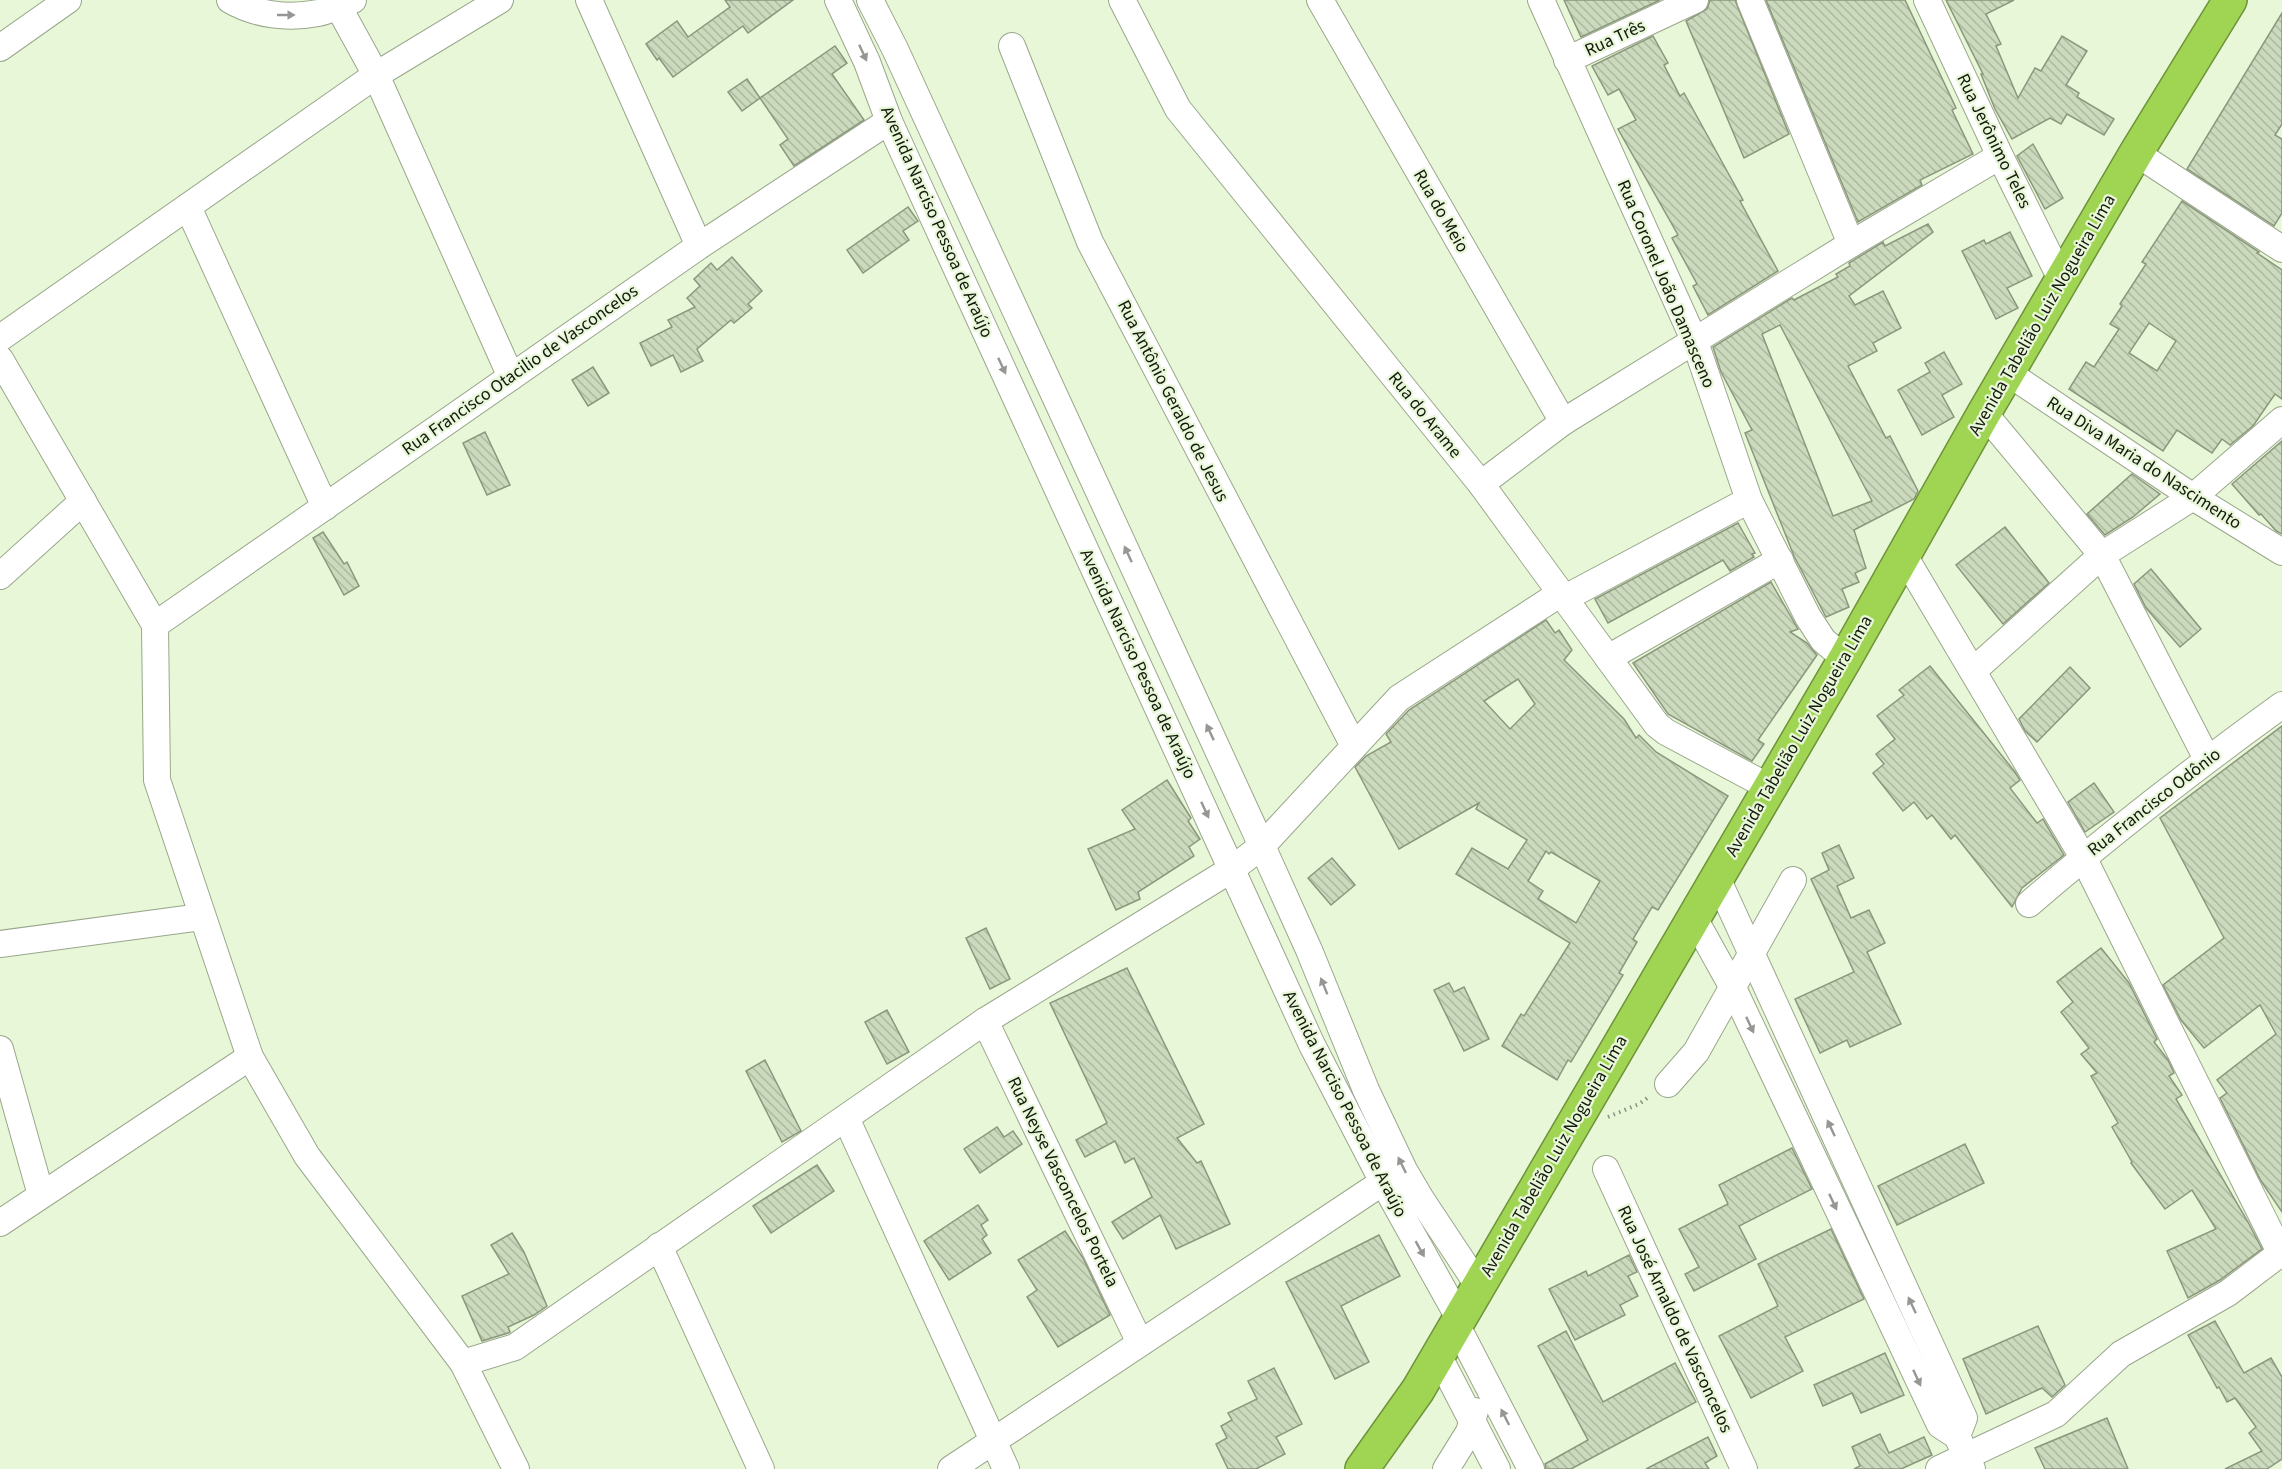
<svg xmlns="http://www.w3.org/2000/svg" width="2282" height="1469" font-family="'Source Sans 3',sans-serif">
<defs>
<pattern id="building-back-hatch" width="6" height="6" patternUnits="userSpaceOnUse" patternTransform="scale(1.5)"><rect width="6" height="6" fill="#cbd9bc"/><path d="M-1 5l2 2M0 0l6 6M5-1l2 2" fill="none" stroke="#adbaa0"/></pattern>
</defs>
<rect width="100%" height="100%" fill="#e9f7d9"/>
<g fill="url(#building-back-hatch)" stroke="#8a977c" stroke-width="1.5" fill-rule="evenodd">
<polygon points="725,0 793,0 748,33 743,26 673,77 659,58 657,60 646,44 677,21 688,37 730,7"/>
<polygon points="1564,0 1660,0 1581,37"/>
<polygon points="1710,0 1735,0 1789,134 1744,158 1686,21 1707,9"/>
<polygon points="1766,0 1905,0 1956,108 1952,110 1973,154 1920,180 1922,185 1858,222"/>
<polygon points="1946,0 2014,0 1986,14 2001,44 1996,46 2018,98 2035,68 2041,71 2062,36 2087,51 2066,85 2079,93 2077,97 2114,119 2104,135 2067,114 2061,124 2050,118 2012,139 1995,109 1981,74 1983,74"/>
<polygon points="2282,13 2282,124 2275,135 2282,139 2282,213 2274,226 2187,169"/>
<polygon points="1653,36 1668,63 1664,65 1680,96 1684,93 1743,200 1740,201 1778,271 1708,315 1693,286 1697,284 1672,238 1678,235 1618,129 1636,120 1619,89 1608,95 1592,66"/>
<polygon points="835,46 847,63 832,74 864,120 794,166 780,145 788,139 760,98"/>
<polygon points="747,79 760,98 742,111 728,92"/>
<polygon points="2033,144 2063,198 2045,209 2017,156"/>
<path d="M2182,201L2259,252L2257,253L2282,270V399L2275,394L2253,426L2230,445L2222,439L2212,453L2177,430L2163,451L2069,389L2086,362L2094,367L2119,329L2110,324L2122,306L2120,304L2146,264L2142,262ZM2149,323L2176,341L2157,371L2129,353Z"/>
<polygon points="908,207 918,221 903,231 909,240 863,273 847,250"/>
<path d="M1928,224L1933,232L1849,296L1855,305L1883,291L1901,328L1873,343L1877,351L1848,366L1886,438L1890,436L1918,491L1914,499L1854,530L1866,568L1855,573L1859,582L1842,589L1849,607L1826,617L1794,556L1745,433L1752,430L1721,372L1713,347L1792,298L1794,300L1838,277L1836,274L1850,266L1849,263L1883,242L1885,246ZM1780,325L1872,501L1833,516L1762,334Z"/>
<polygon points="2010,232 2032,276 2007,288 2018,308 1996,319 1962,251 1984,240 1986,244"/>
<polygon points="732,257 762,291 748,304 752,308 734,323 731,320 697,349 703,361 681,372 673,355 651,366 640,343 672,327 668,320 695,307 687,298 700,286 694,279 711,263 717,270"/>
<polygon points="1944,352 1962,384 1942,395 1954,417 1922,435 1898,390 1930,372 1925,363"/>
<polygon points="593,367 609,393 588,406 572,380"/>
<polygon points="485,432 510,485 487,495 463,443"/>
<polygon points="2282,441 2282,534 2276,531 2261,514 2259,515 2232,484"/>
<polygon points="2132,474 2160,494 2133,517 2105,535 2087,514"/>
<polygon points="1738,523 1755,553 1752,554 1754,557 1730,571 1723,560 1608,623 1595,599"/>
<polygon points="2005,527 2049,583 2003,624 1956,565"/>
<polygon points="323,532 344,564 347,562 359,586 344,595 313,538"/>
<polygon points="2151,569 2201,629 2180,647 2146,608 2134,584"/>
<polygon points="1771,582 1798,629 1790,632 1807,643 1817,655 1758,740 1764,744 1752,761 1668,714 1633,663"/>
<path d="M1546,620L1555,633L1559,630L1572,650L1564,660L1624,719L1636,738L1639,735L1656,752L1728,796L1658,910L1652,907L1633,939L1637,942L1619,973L1623,975L1571,1062L1568,1060L1557,1080L1502,1046L1521,1014L1524,1016L1570,943L1456,874L1472,848L1508,869L1527,840L1476,809L1479,803L1399,849L1355,767L1366,756L1391,742L1386,734L1409,710ZM1518,679L1535,704L1510,729L1484,701ZM1546,851L1549,854L1551,852L1600,881L1576,923L1538,899L1543,891L1528,881Z"/>
<polygon points="1930,666 2015,772 2020,780 2010,788 2037,823 2043,819 2064,855 2022,888 2012,907 1955,835 1951,839 1932,815 1927,819 1914,802 1903,811 1873,773 1884,764 1876,754 1895,739 1877,716 1904,695 1899,690"/>
<polygon points="2070,667 2090,688 2037,742 2025,731 2019,719"/>
<polygon points="2282,726 2282,1212 2261,1181 2220,1098 2227,1093 2217,1080 2276,1034 2260,1005 2204,1048 2181,1020 2163,985 2224,938 2160,818"/>
<polygon points="1167,780 1191,818 1188,821 1200,839 1189,847 1194,856 1138,892 1140,899 1116,910 1088,849 1135,829 1122,810"/>
<polygon points="2094,783 2114,812 2085,832 2068,802"/>
<polygon points="1839,845 1854,878 1837,886 1851,918 1869,910 1885,943 1867,952 1901,1024 1850,1047 1847,1040 1820,1053 1795,999 1854,972 1811,879 1829,870 1822,853"/>
<polygon points="1332,858 1355,885 1331,905 1308,878"/>
<polygon points="986,928 1010,979 990,989 966,938"/>
<polygon points="2101,948 2129,983 2157,1039 2154,1042 2168,1060 2174,1073 2169,1076 2182,1095 2176,1099 2248,1222 2262,1249 2220,1280 2188,1298 2167,1251 2216,1229 2192,1190 2165,1209 2131,1163 2132,1162 2112,1127 2118,1123 2091,1076 2097,1073 2081,1054 2089,1048 2061,1012 2073,1002 2057,982"/>
<polygon points="1127,968 1204,1124 1177,1138 1197,1163 1201,1161 1230,1224 1176,1249 1160,1215 1123,1239 1112,1222 1152,1197 1134,1158 1125,1163 1115,1141 1085,1157 1076,1140 1107,1123 1050,1003"/>
<polygon points="1449,983 1454,992 1464,987 1489,1039 1464,1051 1434,990"/>
<polygon points="887,1010 909,1052 887,1064 865,1022"/>
<polygon points="765,1060 801,1131 782,1142 746,1071"/>
<polygon points="997,1127 1004,1137 1013,1131 1022,1144 980,1173 964,1149"/>
<polygon points="1965,1144 1984,1183 1897,1225 1878,1186"/>
<polygon points="1792,1148 1812,1189 1739,1226 1756,1259 1694,1291 1685,1274 1699,1267 1679,1229 1728,1204 1719,1185"/>
<polygon points="817,1165 834,1191 771,1233 753,1206"/>
<polygon points="978,1205 988,1220 981,1225 987,1235 982,1239 991,1253 949,1280 924,1241"/>
<polygon points="1831,1229 1864,1299 1785,1337 1803,1371 1751,1398 1719,1336 1778,1306 1758,1264"/>
<polygon points="1065,1231 1083,1258 1110,1315 1058,1347 1027,1297 1037,1290 1018,1260"/>
<polygon points="512,1233 524,1252 547,1306 534,1315 508,1327 510,1332 508,1333 482,1341 462,1296 509,1274 491,1245"/>
<polygon points="1379,1235 1400,1276 1341,1306 1369,1362 1335,1379 1286,1282"/>
<polygon points="1629,1255 1637,1272 1628,1276 1638,1296 1620,1305 1625,1315 1575,1340 1549,1289 1586,1271 1588,1276"/>
<polygon points="2215,1321 2244,1373 2271,1358 2282,1377 2282,1459 2267,1469 2225,1469 2262,1451 2249,1433 2256,1427 2235,1398 2227,1402 2219,1387 2217,1388 2188,1335"/>
<polygon points="2038,1326 2065,1385 2052,1397 2042,1388 1986,1414 1963,1359"/>
<polygon points="1566,1331 1603,1402 1675,1363 1696,1402 1571,1469 1546,1469 1545,1464 1588,1440 1538,1346"/>
<polygon points="1885,1353 1904,1395 1861,1413 1852,1393 1823,1406 1814,1385"/>
<polygon points="1274,1368 1302,1424 1276,1437 1285,1454 1256,1469 1228,1469 1216,1444 1227,1438 1221,1426 1232,1420 1228,1413 1257,1399 1248,1381"/>
<polygon points="2107,1418 2128,1469 2045,1469 2035,1448"/>
<polygon points="1880,1434 1889,1453 1924,1437 1932,1455 1901,1469 1854,1469 1860,1466 1852,1447"/>
<polygon points="1708,1437 1717,1456 1705,1463 1709,1469 1646,1469"/>
</g>
<g fill="none" stroke-linecap="round" stroke-linejoin="round">
<g stroke="#99a78b" stroke-width="28">
<g id="street">
<path d="M230,0C256,15 288,19 318,13C329,11 342,4 353,0"/>
<polyline points="589,0 699,246"/>
<polyline points="838,0 867,62 889,121 1312,1045 1383,1182 1459,1318"/>
<polyline points="870,0 895,49 1262,846 1309,950 1366,1090 1404,1170 1421,1199 1478,1285"/>
<polyline points="1122,0 1178,109 1481,484 1657,725 1666,732 1769,787"/>
<polyline points="1320,0 1563,422"/>
<polyline points="1541,0 1695,342 1749,500 1808,617 1823,640 1845,659"/>
<polyline points="1750,0 1851,244"/>
<polyline points="1927,0 2000,156 2062,281"/>
<polyline points="338,6 376,75 511,377"/>
<polyline points="1012,46 1090,242 1354,746"/>
<polyline points="0,48 68,0"/>
<polyline points="1567,60 1695,0"/>
<polyline points="2136,153 2282,249"/>
<polyline points="188,207 325,507"/>
<polyline points="0,338 376,75 500,0"/>
<polyline points="0,359 155,625 157,780 250,1057 307,1156 463,1363 516,1469"/>
<polyline points="2008,373 2193,497 2282,552"/>
<polyline points="1984,413 2102,555 2207,759"/>
<polyline points="1481,484 1563,422 1851,244 2000,156"/>
<polyline points="1903,554 2083,857 2282,1256"/>
<polyline points="0,576 83,501"/>
<polyline points="1565,598 1749,500"/>
<polyline points="155,625 699,246 889,121"/>
<polyline points="1608,658 1780,560"/>
<polyline points="1973,671 2102,555 2193,497 2282,420"/>
<polyline points="1717,878 1964,1418 1957,1436"/>
<path d="M2029,904C2111,833 2195,768 2282,705"/>
<polyline points="1694,918 1733,988 1940,1425 1957,1436 1972,1469"/>
<polyline points="0,944 201,917"/>
<polyline points="985,1021 1140,1343"/>
<polyline points="0,1049 41,1195"/>
<polyline points="1668,1084 1696,1052 1793,880"/>
<polyline points="846,1118 1006,1469"/>
<polyline points="1606,1169 1744,1469"/>
<polyline points="0,1223 250,1057"/>
<polyline points="659,1246 761,1469"/>
<polyline points="1456,1324 1531,1469"/>
<polyline points="1438,1355 1497,1469"/>
<polyline points="463,1363 515,1347 985,1021 1232,869 1262,846 1399,698 1561,593"/>
<polyline points="951,1469 1383,1182"/>
<polyline points="1446,1469 1469,1432 1475,1411"/>
<polyline points="1939,1469 2056,1414 2121,1354 2228,1293 2282,1252"/>
</g>
</g>
<g stroke="#6e933a" stroke-width="36">
<polyline id="highway" points="1362,1469 1418,1390 1845,659 1984,413 2136,153 2230,0"/>
</g>
<polyline stroke="#89937e" stroke-width="4" stroke-dasharray="1.5 4.5" stroke-linecap="butt" points="1608,1117 1639,1104 1650,1096"/>
<use href="#street" stroke="#fff" stroke-width="26"/>
<use href="#highway" stroke="#9fd552" stroke-width="33"/>
</g>
<defs><path id="oneway-solid" d="M-6-.8H1V-3.2L6.5 0L1 3.2V.8H-6Z" transform="scale(1.5)"/></defs>
<g fill="#959792">
<use href="#oneway-solid" transform="translate(286 15)"/>
<use href="#oneway-solid" transform="translate(863 53) rotate(65)"/>
<use href="#oneway-solid" transform="translate(1002 366) rotate(65)"/>
<use href="#oneway-solid" transform="translate(1128 554) rotate(-115)"/>
<use href="#oneway-solid" transform="translate(1210 732) rotate(-115)"/>
<use href="#oneway-solid" transform="translate(1205 810) rotate(65)"/>
<use href="#oneway-solid" transform="translate(1324 986) rotate(-112)"/>
<use href="#oneway-solid" transform="translate(1750 1025) rotate(65)"/>
<use href="#oneway-solid" transform="translate(1831 1128) rotate(-115)"/>
<use href="#oneway-solid" transform="translate(1402 1165) rotate(-116)"/>
<use href="#oneway-solid" transform="translate(1833 1202) rotate(65)"/>
<use href="#oneway-solid" transform="translate(1420 1249) rotate(61)"/>
<use href="#oneway-solid" transform="translate(1912 1305) rotate(-115)"/>
<use href="#oneway-solid" transform="translate(1917 1378) rotate(65)"/>
<use href="#oneway-solid" transform="translate(1505 1417) rotate(-117)"/>
</g>
<g text-anchor="middle" dominant-baseline="central" stroke-width="4.5" stroke-linejoin="round" paint-order="stroke">
<g font-size="18" fill="#13180d" stroke="#e9f7d9">
<text transform="translate(1615 38) rotate(-25)">Rua Três</text>
<text transform="translate(1994 141) rotate(64)">Rua Jerônimo Teles</text>
<text transform="translate(1441 211) rotate(60)">Rua do Meio</text>
<text transform="translate(937 222) rotate(66)">Avenida Narciso Pessoa de Araújo</text>
<text transform="translate(1666 284) rotate(67)">Rua Coronel João Damasceno</text>
<text transform="translate(2042 315) rotate(-60)">Avenida Tabelião Luiz Nogueira Lima</text>
<text transform="translate(520 370) rotate(-35)">Rua Francisco Otacilio de Vasconcelos</text>
<text transform="translate(1173 401) rotate(63)">Rua Antônio Geraldo de Jesus</text>
<text transform="translate(1425 415) rotate(51)">Rua do Arame</text>
<text transform="translate(2144 463) rotate(33)">Rua Diva Maria do Nascimento</text>
<text transform="translate(1138 664) rotate(65)">Avenida Narciso Pessoa de Araújo</text>
<text transform="translate(1799 736) rotate(-60)">Avenida Tabelião Luiz Nogueira Lima</text>
<text transform="translate(2154 802) rotate(-38)">Rua Francisco Odônio</text>
<text transform="translate(1345 1104) rotate(63)">Avenida Narciso Pessoa de Araújo</text>
<text transform="translate(1554 1156) rotate(-60)">Avenida Tabelião Luiz Nogueira Lima</text>
<text transform="translate(1063 1182) rotate(64)">Rua Neyse Vasconcelos Portela</text>
<text transform="translate(1675 1319) rotate(65)">Rua José Arnaldo de Vasconcelos</text>
</g>
</g>
</svg>
